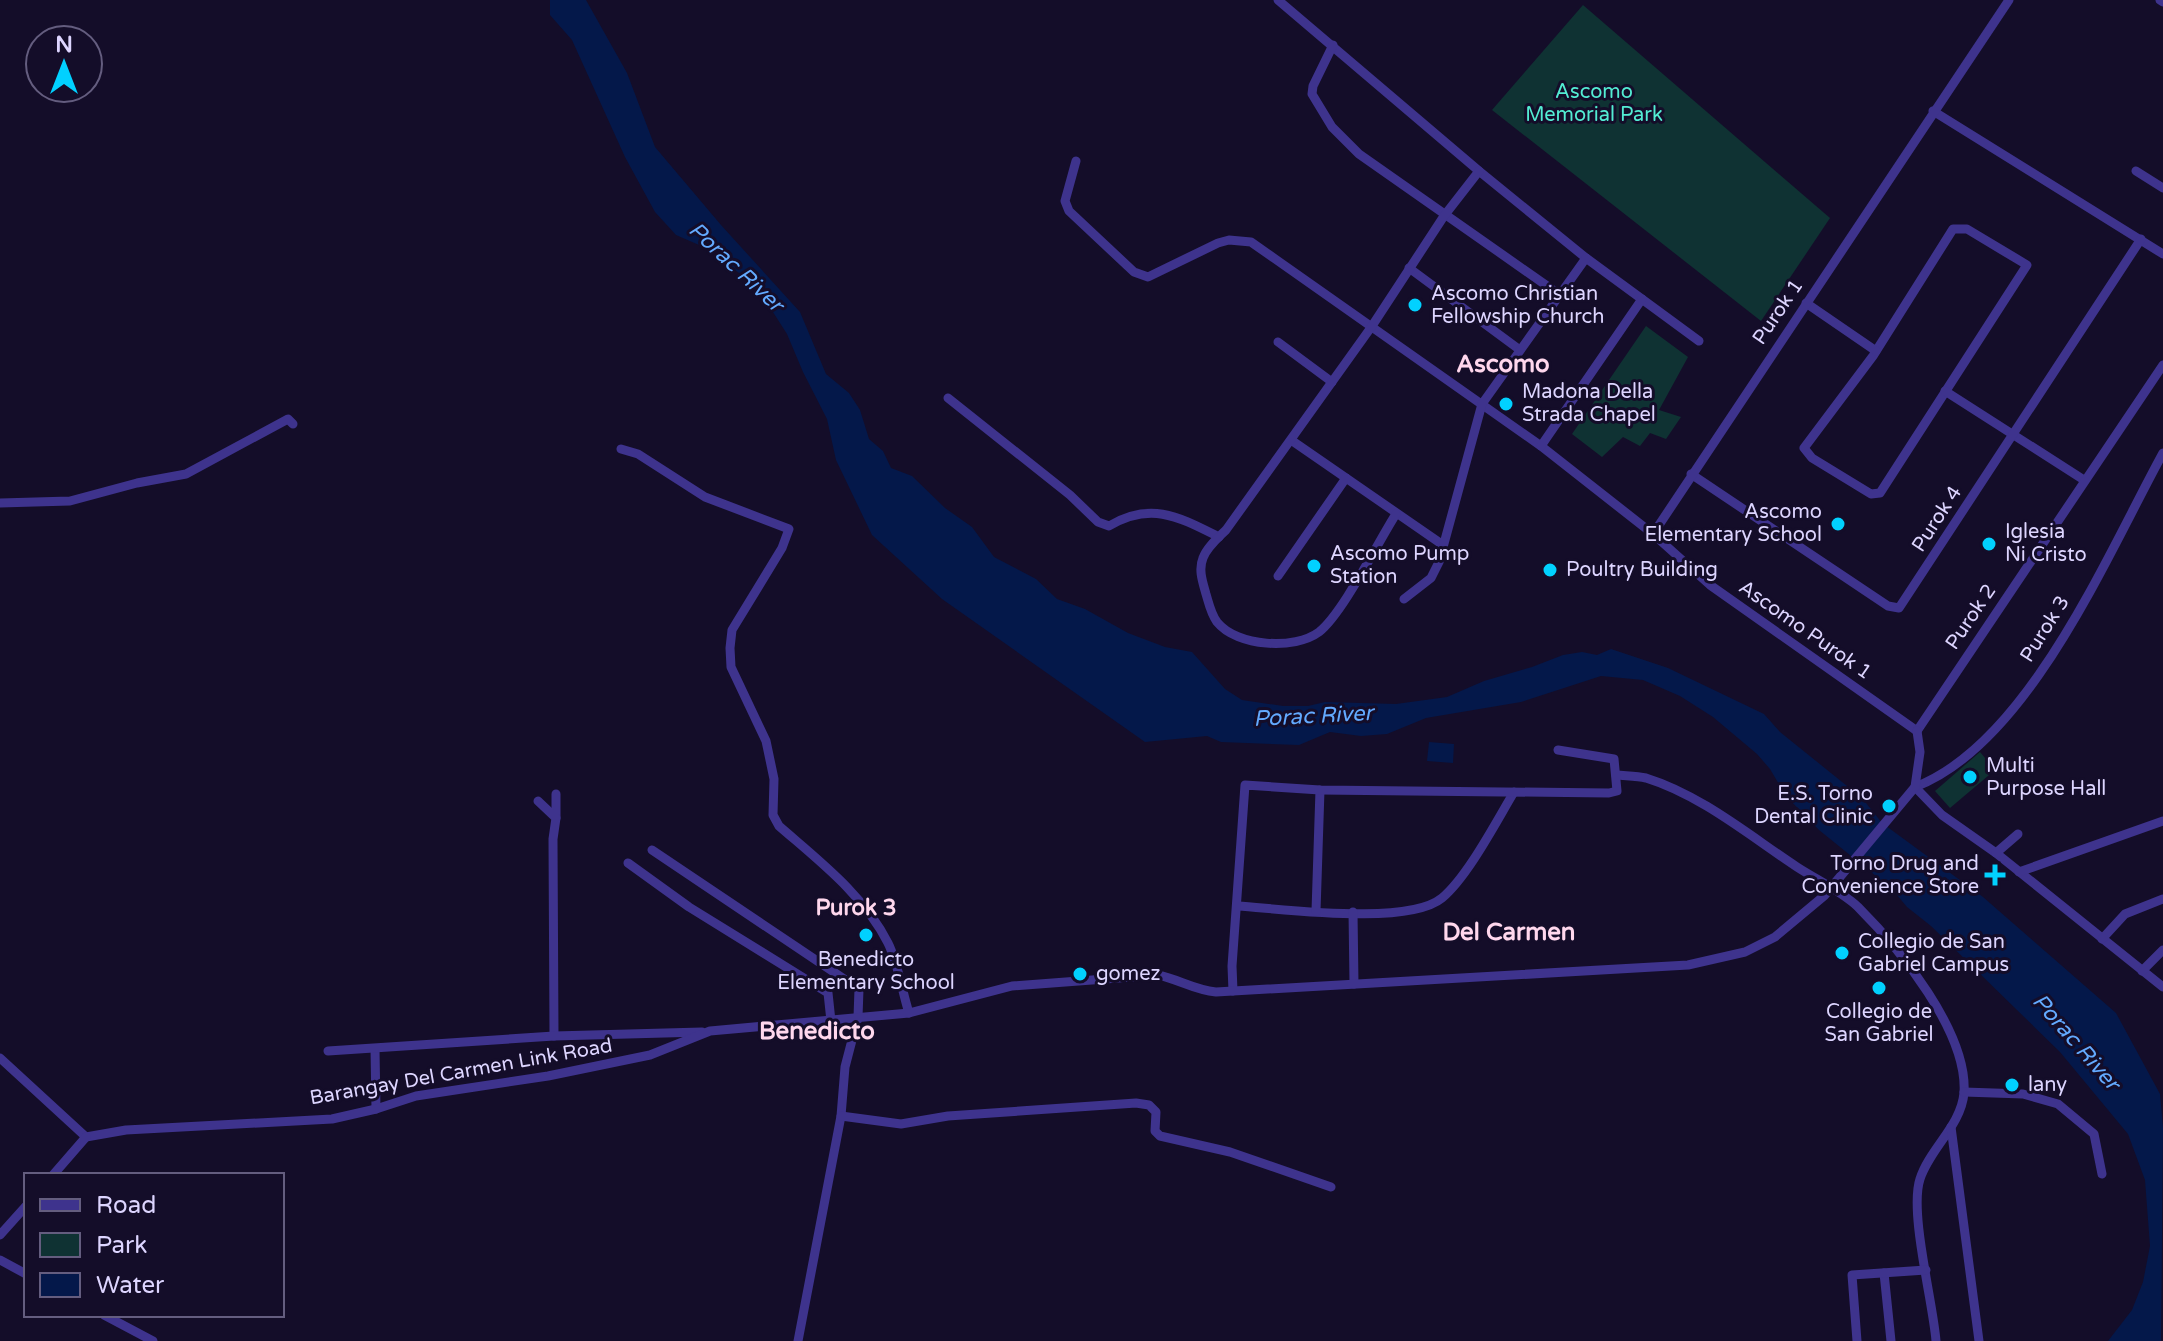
<svg xmlns="http://www.w3.org/2000/svg" width="2163" height="1341" font-family="'Varela Round',sans-serif">
<rect width="100%" height="100%" fill="#140d29"/>
<g fill="#0f3233">
<polygon points="1583,5 1830,218 1761,321 1492,110"/>
<polygon points="1646,326 1688,357 1659,410 1681,417 1666,439 1650,433 1640,446 1623,437 1602,457 1572,434"/>
<polygon points="1980,752 1995,770 1950,808 1935,791"/>
</g>
<g fill="#04184a">
<polygon points="550,0 586,0 627,73 655,147 721,225 800,312 826,374 849,393 860,410 869,439 883,451 891,468 912,476 945,508 972,527 994,557 1036,579 1057,599 1085,609 1128,633 1165,647 1192,652 1225,689 1242,700 1283,706 1308,706 1325,702 1396,704 1447,697 1484,681 1532,667 1563,655 1582,652 1597,655 1611,649 1668,668 1764,714 1780,732 1862,798 1882,823 1983,897 2116,1013 2160,1094 2163,1128 2161,1341 2108,1341 2132,1310 2143,1282 2150,1246 2145,1180 2128,1134 2060,1052 1931,926 1907,907 1892,889 1819,830 1786,796 1770,769 1757,754 1713,717 1680,696 1643,680 1601,676 1521,702 1426,718 1387,734 1361,736 1330,732 1299,745 1221,742 1207,736 1145,742 942,599 872,535 836,460 827,419 803,372 787,334 771,309 743,276 706,248 676,235 655,212 625,157 572,40 550,15"/>
<polygon points="1429,742 1454,744 1453,763 1427,761"/>
</g>
<g fill="none" stroke-linecap="round" stroke-linejoin="round">
<g stroke="#3e338d" stroke-width="9">
<polyline points="1278,0 1479,171 1586,258 1699,341"/>
<polyline points="2160,0 2163,2"/>
<polyline points="1333,45 1313,86 1312,94 1332,127 1359,154 1560,295"/>
<polyline points="1933,111 2163,254"/>
<polyline points="1076,161 1065,201 1069,211 1134,272 1148,277 1218,243 1229,240 1251,242 1541,446 1653,534 1710,585 1917,731"/>
<polyline points="2136,171 2163,188"/>
<polygon points="1953,229 1967,229 2027,265 1880,493 1871,494 1812,458 1804,448 1873,356"/>
<polyline points="1409,268 1520,350"/>
<polyline points="1806,303 1876,351"/>
<polyline points="1278,342 1332,382"/>
<polyline points="1945,391 2084,480"/>
<path d="M948,398L1070,495L1098,522L1109,526C1151,501 1179,517 1219,537"/>
<polyline points="1291,440 1443,545"/>
<polyline points="1541,446 1642,299"/>
<path d="M621,449L638,454L705,497L789,529L782,548L732,630L730,648L731,667L766,741L774,779L773,815L779,826C818,860 864,895 888,943C898,963 902,991 909,1013"/>
<polyline points="1691,474 1888,606 1899,608 2141,239"/>
<polyline points="0,503 70,501 137,483 186,474 288,419 293,424"/>
<path d="M1396,514C1378,542 1343,613 1319,632C1295,650 1237,647 1217,622C1211,614 1209,604 1206,594C1203,583 1198,570 1203,558C1207,547 1218,538 1226,530L1372,326L1444,216L1479,171"/>
<polyline points="1653,534 2009,0"/>
<polyline points="1278,576 1346,478"/>
<polyline points="1404,599 1431,578 1439,562 1482,404 1586,258"/>
<polyline points="1917,731 2163,365"/>
<path d="M1616,775C1626,776 1637,776 1646,778C1701,795 1750,836 1797,867C1817,880 1841,891 1858,907C1899,948 1968,1032 1964,1093C1961,1126 1930,1148 1920,1179C1909,1212 1933,1302 1936,1341"/>
<path d="M1915,787C2028,744 2107,555 2163,453"/>
<polyline points="1915,787 1942,815 1996,853 2163,987"/>
<polyline points="556,794 556,818"/>
<polyline points="538,801 556,818 553,839 554,1036"/>
<polyline points="652,850 859,989 858,1017 845,1067 841,1116 798,1341"/>
<polyline points="1996,853 2018,834"/>
<polyline points="628,863 689,907 828,993 831,1021"/>
<polyline points="2019,872 2163,821"/>
<path d="M1238,906C1284,909 1408,926 1442,898C1468,876 1496,822 1514,792"/>
<polyline points="1316,911 1320,790"/>
<polyline points="1353,912 1354,984"/>
<polyline points="2102,939 2125,914 2163,899"/>
<polyline points="2142,971 2163,950"/>
<polyline points="1233,991 1232,966 1245,785 1320,790 1609,793 1617,791 1614,759 1558,750"/>
<polyline points="375,1049 376,1109"/>
<polyline points="328,1051 554,1036 702,1032"/>
<polyline points="0,1058 86,1137"/>
<polyline points="1964,1092 2023,1094 2058,1104 2094,1134 2102,1174"/>
<polyline points="841,1116 901,1124 948,1116 1136,1103 1149,1105 1156,1112 1155,1131 1160,1136 1230,1152 1331,1187"/>
<polyline points="1951,1127 1979,1341"/>
<path d="M86,1137L126,1130L332,1119L376,1109L416,1096L548,1076L650,1055L710,1031L909,1013L1012,986L1158,975C1178,979 1194,990 1216,992L1688,965L1745,952L1775,937L1824,896L1915,787L1920,752L1917,731"/>
<polyline points="53,1175 86,1137"/>
<polyline points="0,1235 26,1206"/>
<polyline points="0,1260 26,1274"/>
<polyline points="1884,1273 1891,1341"/>
<polyline points="104,1315 153,1341"/>
<polyline points="1857,1341 1852,1275 1926,1270"/>
</g>
</g>
<g fill="#01d1ff" stroke="#140d29" stroke-width="3">
<circle cx="1415" cy="305" r="8"/>
<circle cx="1506" cy="404" r="8"/>
<circle cx="1838" cy="524" r="8"/>
<circle cx="1989" cy="544" r="8"/>
<circle cx="1314" cy="566" r="8"/>
<circle cx="1550" cy="570" r="8"/>
<circle cx="1970" cy="777" r="8"/>
<circle cx="1889" cy="806" r="8"/>
<path d="M1991 863h8v8h8v8h-8v8h-8v-8h-8v-8h8z"/>
<circle cx="866" cy="935" r="8"/>
<circle cx="1842" cy="953" r="8"/>
<circle cx="1080" cy="974" r="8"/>
<circle cx="1879" cy="988" r="8"/>
<circle cx="2012" cy="1085" r="8"/>
</g>
<g text-anchor="middle" dominant-baseline="central" stroke-width="6" stroke-linejoin="round" paint-order="stroke">
<g font-size="20" fill="#53ecd3" stroke="#140d29">
<text x="1594" y="92">Ascomo<tspan x="1594" dy="23">Memorial Park</tspan></text>
</g>
<g font-size="20" fill="#ddd5ff" stroke="#140d29" text-anchor="start">
<text x="1431" y="294">Ascomo Christian<tspan x="1431" dy="23">Fellowship Church</tspan></text>
<text x="1522" y="392">Madona Della<tspan x="1522" dy="23">Strada Chapel</tspan></text>
<text x="1822" y="512" text-anchor="end">Ascomo<tspan x="1822" dy="23">Elementary School</tspan></text>
<text x="2005" y="532">Iglesia<tspan x="2005" dy="23">Ni Cristo</tspan></text>
<text x="1330" y="554">Ascomo Pump<tspan x="1330" dy="23">Station</tspan></text>
<text x="1566" y="570">Poultry Building</text>
<text x="1986" y="766">Multi<tspan x="1986" dy="23">Purpose Hall</tspan></text>
<text x="1873" y="794" text-anchor="end">E.S. Torno<tspan x="1873" dy="23">Dental Clinic</tspan></text>
<text x="1979" y="864" text-anchor="end">Torno Drug and<tspan x="1979" dy="23">Convenience Store</tspan></text>
<text x="1858" y="942">Collegio de San<tspan x="1858" dy="23">Gabriel Campus</tspan></text>
<text x="866" y="960" text-anchor="middle">Benedicto<tspan x="866" dy="23">Elementary School</tspan></text>
<text x="1096" y="974">gomez</text>
<text x="1879" y="1012" text-anchor="middle">Collegio de<tspan x="1879" dy="23">San Gabriel</tspan></text>
<text x="2028" y="1085">lany</text>
</g>
<g font-size="20" fill="#ddd5ff" stroke="#140d29">
<text transform="translate(1778 312) rotate(-56)">Purok 1</text>
<text transform="translate(1937 519) rotate(-57)">Purok 4</text>
<text transform="translate(1971 617) rotate(-56)">Purok 2</text>
<text transform="translate(2045 629) rotate(-58)">Purok 3</text>
<text transform="translate(1805 630) rotate(35)">Ascomo Purok 1</text>
<text transform="translate(461 1072) rotate(-10)">Barangay Del Carmen Link Road</text>
</g>
<g font-size="22" font-style="italic" fill="#63aaff" stroke="#140d29">
<text transform="translate(736 267) rotate(43)">Porac River</text>
<text transform="translate(1313 716) rotate(-3)">Porac River</text>
<text transform="translate(2076 1042) rotate(49)">Porac River</text>
</g>
<g font-size="22" font-weight="bold" fill="#ffd7ed" stroke="#140d29">
<text x="856" y="908">Purok 3</text>
</g>
<g font-size="24" font-weight="bold" fill="#ffd7ed" stroke="#140d29">
<text x="1503" y="364">Ascomo</text>
<text x="1509" y="932">Del Carmen</text>
<text x="817" y="1031">Benedicto</text>
</g>
</g>
<rect x="24" y="1173" width="260" height="144" fill="#140d29" stroke="#645d7f" stroke-width="2"/>
<rect x="40" y="1199" width="40" height="12" fill="#3e338d" stroke="#645d7f" stroke-width="2"/>
<text x="96" y="1213" font-size="24" fill="#ddd5ff">Road</text>
<rect x="40" y="1233" width="40" height="24" fill="#0f3233" stroke="#645d7f" stroke-width="2"/>
<text x="96" y="1253" font-size="24" fill="#ddd5ff">Park</text>
<rect x="40" y="1273" width="40" height="24" fill="#04184a" stroke="#645d7f" stroke-width="2"/>
<text x="96" y="1293" font-size="24" fill="#ddd5ff">Water</text>
<g transform="translate(64 64)"><circle r="38" fill="#140d29" stroke="#645d7f" stroke-width="2"/>
<path d="M0-6L14 30L0 20L-14 30Z" fill="#01d1ff"/>
<text y="-12" font-size="22" font-weight="bold" text-anchor="middle" fill="#ddd5ff">N</text>
</g>
</svg>
